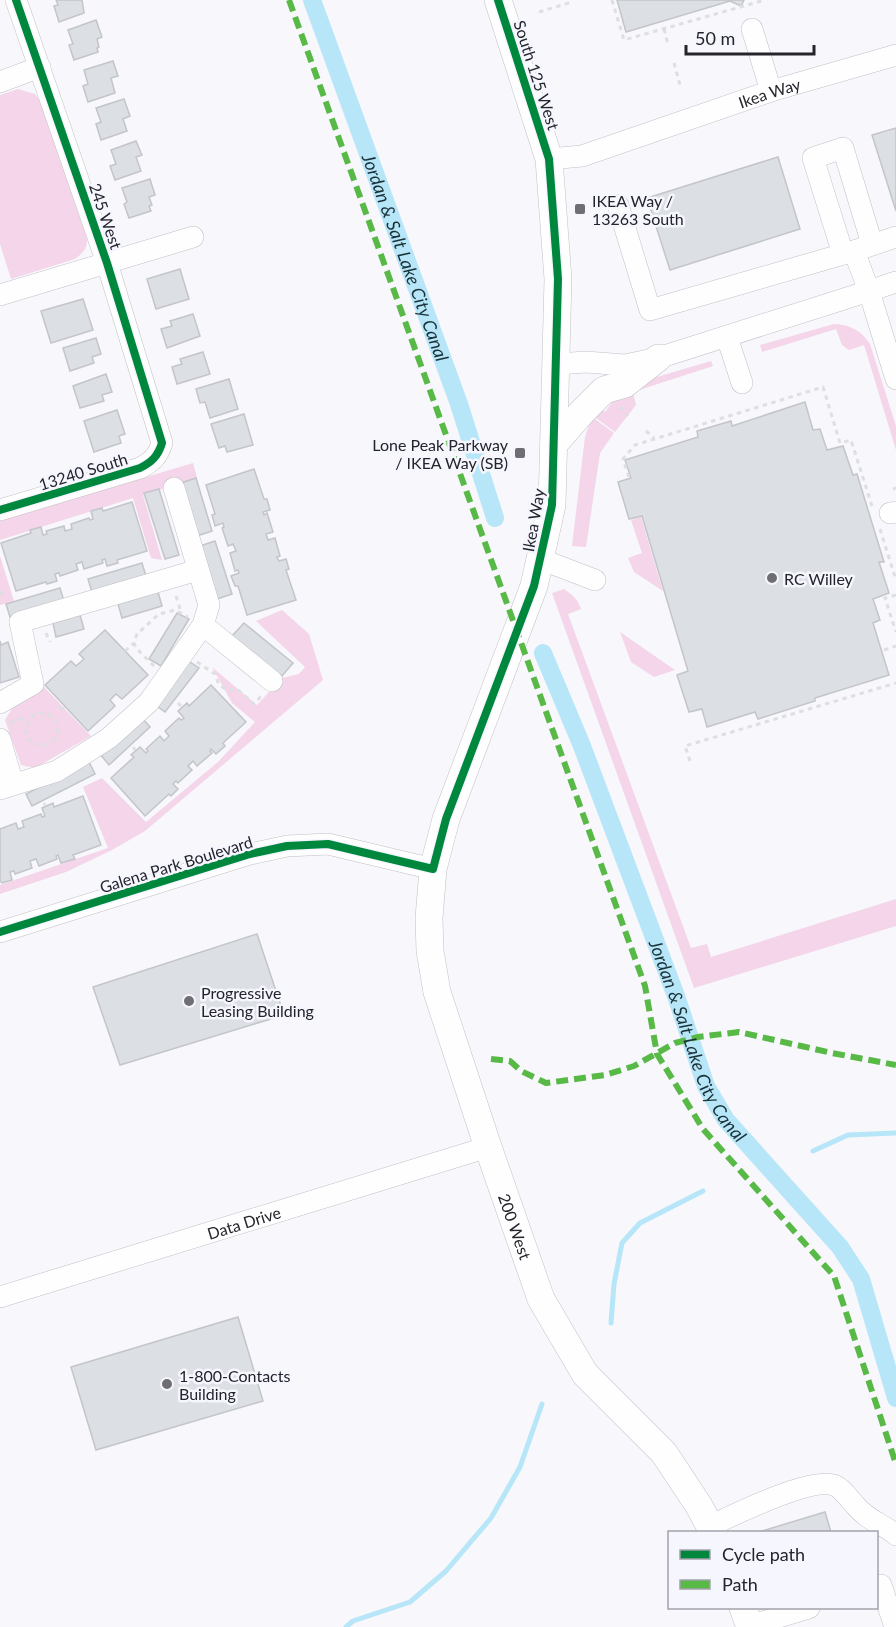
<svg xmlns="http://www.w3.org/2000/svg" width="896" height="1627" font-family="Lato,sans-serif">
<rect width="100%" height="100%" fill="#f7f7fc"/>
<g fill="#f4d5e9">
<path d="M18,89L35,94L40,101L87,239C87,249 83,253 75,259L11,279L0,244V95Z"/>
<path d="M834,324C850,325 861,330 870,344L896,426V450L864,345L849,350L842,345L836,329L762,352L760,345Z"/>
<polygon points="711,361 713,366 633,392 636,405 615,432 592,415 598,406 605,412 623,387"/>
<polygon points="592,417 614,433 600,453 586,547 572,546 585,437"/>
<polygon points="193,463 197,478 143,495 162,560 151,558 133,498 0,540 0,521"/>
<polygon points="641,517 663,591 634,572 628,558 642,553 631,520"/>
<polygon points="0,556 14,601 0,605"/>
<path d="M564,589C572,595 578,599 581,609L568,614L691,948L707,944L711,957L896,899V926L694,988L552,593Z"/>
<polygon points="282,610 309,634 323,680 145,831 112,850 66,872 0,894 0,885 108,848 83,787 102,778 146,822 218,762 255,722 232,703 212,667 257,705 282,678 299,674 305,667 256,621"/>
<polygon points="620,632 675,670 654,677 631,662"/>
<polygon points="41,684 91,736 35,768 21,765 5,720 13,707"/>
</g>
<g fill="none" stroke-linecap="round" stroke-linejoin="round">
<g stroke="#b6e6f8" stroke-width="5">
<polyline points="813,1151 848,1135 896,1133"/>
<polyline points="611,1323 614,1284 622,1243 640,1223 703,1191"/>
<polyline points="346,1627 353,1621 410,1602 446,1571 491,1518 520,1467 542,1404"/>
</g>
<g stroke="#b6e6f8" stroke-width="18">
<path id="s1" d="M312,0L459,404L495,518"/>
<path id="s2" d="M543,653L582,746L676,996L706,1086L726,1120L840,1247L861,1279L896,1398"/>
</g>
</g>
<g fill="#dcdfe4" stroke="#c3c5ca" stroke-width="1.5">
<polygon points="56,0 82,0 84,13 59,22 54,6 58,5"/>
<polygon points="617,0 744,0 741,6 730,1 626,32"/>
<polygon points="96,20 102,37 97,39 99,47 97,48 98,52 74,60 69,45 73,44 68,30"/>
<polygon points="113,61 118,76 111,78 115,93 88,102 83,86 88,84 84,70"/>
<polygon points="124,99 130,116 123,119 127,131 101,140 96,124 101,122 96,108"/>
<polygon points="896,128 896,211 872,135"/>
<polygon points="136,141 142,155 136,157 141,171 115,180 110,166 116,164 111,150"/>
<polygon points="778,157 800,229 670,270 647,198"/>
<polygon points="150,179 155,195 149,197 152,205 149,206 151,211 129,218 124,204 127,202 122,188"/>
<polygon points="180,269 189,299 156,309 147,279"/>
<polygon points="83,299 93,330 51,343 41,311"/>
<polygon points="193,314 200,336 167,348 161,329 172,326 170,321"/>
<polygon points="96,338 101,354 92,357 94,363 70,371 63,348"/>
<polygon points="203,352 210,374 177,384 172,367 182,364 180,359"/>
<polygon points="106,374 112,392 102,395 104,401 80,408 73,386"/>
<polygon points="229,379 238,409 210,418 205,402 200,403 196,389"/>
<polygon points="805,402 813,430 820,429 827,450 843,446 853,475 857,474 884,562 879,562 889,593 873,599 880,620 873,623 889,675 815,698 815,701 758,719 755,712 707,727 702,709 689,712 677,675 688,671 642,516 629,519 618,482 631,478 625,460 698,437 697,431 731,421 732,426"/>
<polygon points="117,410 125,434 119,436 121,443 94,452 84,421"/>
<polygon points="244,414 253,445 227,452 225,446 219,448 211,424"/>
<polygon points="254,469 264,499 267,499 270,510 263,512 264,515 267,513 273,532 266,534 268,540 275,538 280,556 277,557 279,561 286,559 289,569 286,570 296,600 247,615 238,586 235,586 231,576 239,573 238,570 235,571 230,553 236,551 233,544 228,546 222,528 224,527 223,523 215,526 212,515 215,514 206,485"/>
<polygon points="196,478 212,531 197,536 181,483"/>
<polygon points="159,489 179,555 165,559 144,493"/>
<polygon points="132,502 147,551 117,560 118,563 107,566 105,559 102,560 103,563 84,569 82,562 76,564 78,570 60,576 59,573 55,574 57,581 47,584 46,582 16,591 1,543 31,533 30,530 41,527 43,535 47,534 46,531 64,526 65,531 72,529 71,524 89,518 90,520 93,519 91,511 102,508 103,511"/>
<polygon points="215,541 232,594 217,599 200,546"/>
<polygon points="142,563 146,576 92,592 88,579"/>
<polygon points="60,588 64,601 10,617 6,604"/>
<polygon points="158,592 162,606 122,618 118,604"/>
<polygon points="177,613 189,619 161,666 149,659"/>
<polygon points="80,615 84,629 56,637 53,623"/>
<polygon points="244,623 293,663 282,676 232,636"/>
<polygon points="105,630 148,675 122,699 116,694 110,700 115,706 88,731 45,685 71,661 76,666 84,659 79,654"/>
<polygon points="0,641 1,645 8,642 19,677 0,683"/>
<polygon points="187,660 199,668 165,712 154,704"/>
<polygon points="211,685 246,722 223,743 225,746 216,754 211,749 210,751 212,753 197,766 193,761 188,766 192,770 178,783 176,781 173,784 178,789 171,796 169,794 145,816 111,778 134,757 131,755 140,747 146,753 148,751 146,749 160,736 164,741 169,736 165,731 179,718 181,720 184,718 178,711 187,703 189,706"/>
<polygon points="141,717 150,727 109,765 100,754"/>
<polygon points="89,762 95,774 32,806 26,794"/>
<polygon points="83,796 101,845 73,855 75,859 61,863 58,855 56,856 57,859 39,866 36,859 30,861 32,868 15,874 14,871 10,872 12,880 2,883 0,881 0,829 16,823 18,829 24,827 22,821 41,814 42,817 45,816 42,808 53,803 54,807"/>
<polygon points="257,934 284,1015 120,1065 93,987"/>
<polygon points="238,1317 263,1401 96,1450 71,1367"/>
<polygon points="825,1512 831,1532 763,1532 762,1531"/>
</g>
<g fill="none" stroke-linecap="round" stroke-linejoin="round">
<g stroke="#c1c1c7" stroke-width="22">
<g id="minor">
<polyline points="752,29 771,91"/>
<polyline points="0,82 40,67"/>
<path id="s3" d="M549,159L582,156L771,91L896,55"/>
<polyline points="618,205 650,310 854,251"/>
<polyline points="843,254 813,158 843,148 872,244"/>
<polyline points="896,282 869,291 896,379"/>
<polyline points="0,295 193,237"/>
<polyline points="727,337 742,383"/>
<polyline points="557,364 586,362 625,365 658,358 869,291 854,251 896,237"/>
<path d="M0,510L140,468C152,462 158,456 162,443L107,263L16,0"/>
<polyline points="890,513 896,512"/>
<polyline points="540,559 595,580"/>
<polyline points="203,625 272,681"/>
<polyline points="0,703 33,684 20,622 198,570"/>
<polyline points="0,739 13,784"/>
<polyline points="0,789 57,771 109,738 149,702 203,625 209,605 174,488"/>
<polyline points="0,932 250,854 287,846 328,844 433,869"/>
<path id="s4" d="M0,1297L488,1147"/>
<path d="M710,1526C734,1515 813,1475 836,1486C844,1490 849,1499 855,1505C868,1521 882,1523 896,1535"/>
<polyline points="881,1585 895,1627"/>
<polyline points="749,1626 809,1608"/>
</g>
</g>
<g stroke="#c1c1c7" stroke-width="28">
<g id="major">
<path id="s5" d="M498,0L549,159L558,279L552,505L534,586L446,819L433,869L429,918L430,951L437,992L488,1147L541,1299L585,1374L664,1453L699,1506L713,1532"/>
<polyline points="554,444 582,412 604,390 625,384 658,358"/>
<polyline points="743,1608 750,1627"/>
</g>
</g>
<g stroke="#dedfe1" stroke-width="3" stroke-dasharray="4.5 4.5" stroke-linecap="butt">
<polyline points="612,0 624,40 765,0"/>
<polyline points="539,12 572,2"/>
<polyline points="664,29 668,45"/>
<polyline points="674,63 680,85"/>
<polyline points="620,407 628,416"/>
<polyline points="646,431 654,438"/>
<polyline points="629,477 623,459 635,445 823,387 840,443 851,440 872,506"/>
<polyline points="893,489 896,488"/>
<polyline points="880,529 896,580"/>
<polyline points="0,591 4,597"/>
<polyline points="896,595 885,598 896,632"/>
<polyline points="176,596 181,612"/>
<polyline points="46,633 50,642"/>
<polyline points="884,650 896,646"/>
<polyline points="125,651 134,643"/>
<polyline points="197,662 215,674 219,685 227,690 237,689 254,704 262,695"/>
<polyline points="154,666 136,648 134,643 137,634 159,614 175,610 188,617"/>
<polyline points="178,703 181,706"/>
<polyline points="60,708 66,709"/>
<circle cx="42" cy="729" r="16"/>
<polyline points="10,723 24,718"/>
<polyline points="133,747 135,750"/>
<polyline points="690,761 685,746 896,683"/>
<polyline points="44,803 45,805"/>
</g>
<use href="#minor" stroke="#fefeff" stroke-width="21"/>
<use href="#major" stroke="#fefeff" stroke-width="27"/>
<g stroke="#58b947" stroke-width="6" stroke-dasharray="12 6" stroke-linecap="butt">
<polyline points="289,0 645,986 657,1054 703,1129 834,1276 896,1464"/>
<polyline points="491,1059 510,1061 521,1071 546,1083 605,1075 634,1066 675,1043 698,1037 739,1032 832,1053 896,1065"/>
</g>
<g stroke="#f5f6fe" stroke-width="11">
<g id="cycleway">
<path d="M0,510L140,468C152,462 158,456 162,443L107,263L16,0"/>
<polyline points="0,932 250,854 287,846 328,844 433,869 446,819 534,586 552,505 558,279 549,159 498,0"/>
</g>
</g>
<use href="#cycleway" stroke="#00873e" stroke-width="8"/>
</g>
<g fill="#6e6e74" stroke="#f5f6fe" stroke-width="2">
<rect x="574" y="203" width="12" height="12" rx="3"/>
<rect x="514" y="447" width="12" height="12" rx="3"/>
<circle cx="772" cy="578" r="6"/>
<circle cx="189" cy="1001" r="6"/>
<circle cx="167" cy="1384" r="6"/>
</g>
<g text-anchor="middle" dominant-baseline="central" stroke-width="5" stroke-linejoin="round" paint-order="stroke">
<g font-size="16" fill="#24242b" stroke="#f5f6fe">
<text transform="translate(537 75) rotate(72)">South 125 West</text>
<text stroke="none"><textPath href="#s3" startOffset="231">Ikea Way</textPath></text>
<text transform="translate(106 216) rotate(71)">245 West</text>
<text transform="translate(83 471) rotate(-17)">13240 South</text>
<text transform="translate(533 520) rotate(-80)">Ikea Way</text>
<text transform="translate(176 864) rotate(-17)">Galena Park Boulevard</text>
<text stroke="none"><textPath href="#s4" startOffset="255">Data Drive</textPath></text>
<text stroke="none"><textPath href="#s5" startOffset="1268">200 West</textPath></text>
</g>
<g font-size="16" fill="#24242b" stroke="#f5f6fe" text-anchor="start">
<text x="592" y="200">IKEA Way /<tspan x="592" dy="18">13263 South</tspan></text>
<text x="508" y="444" text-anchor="end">Lone Peak Parkway<tspan x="508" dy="18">/ IKEA Way (SB)</tspan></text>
<text x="784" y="578">RC Willey</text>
<text x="201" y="992">Progressive<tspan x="201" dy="18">Leasing Building</tspan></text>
<text x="179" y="1375">1-800-Contacts<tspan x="179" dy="18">Building</tspan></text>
</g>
<g font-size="18" font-style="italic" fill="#1b3138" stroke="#f5f6fe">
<text stroke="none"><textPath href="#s1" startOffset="274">Jordan &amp; Salt Lake City Canal</textPath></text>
<text stroke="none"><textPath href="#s2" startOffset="418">Jordan &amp; Salt Lake City Canal</textPath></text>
</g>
</g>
<rect x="668" y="1531" width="210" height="78" fill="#f5f6fe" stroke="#a1a2aa" stroke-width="1.5"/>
<rect x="680" y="1550" width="30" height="9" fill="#00873e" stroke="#a1a2aa" stroke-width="1.5"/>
<text x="722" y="1561" font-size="18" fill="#24242b">Cycle path</text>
<rect x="680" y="1580" width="30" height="9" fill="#58b947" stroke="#a1a2aa" stroke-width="1.5"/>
<text x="722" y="1591" font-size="18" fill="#24242b">Path</text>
<path d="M686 45v9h128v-9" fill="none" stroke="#24242b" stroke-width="3"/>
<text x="695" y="45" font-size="18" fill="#24242b" stroke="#f5f6fe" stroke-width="4.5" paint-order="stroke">50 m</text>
</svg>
